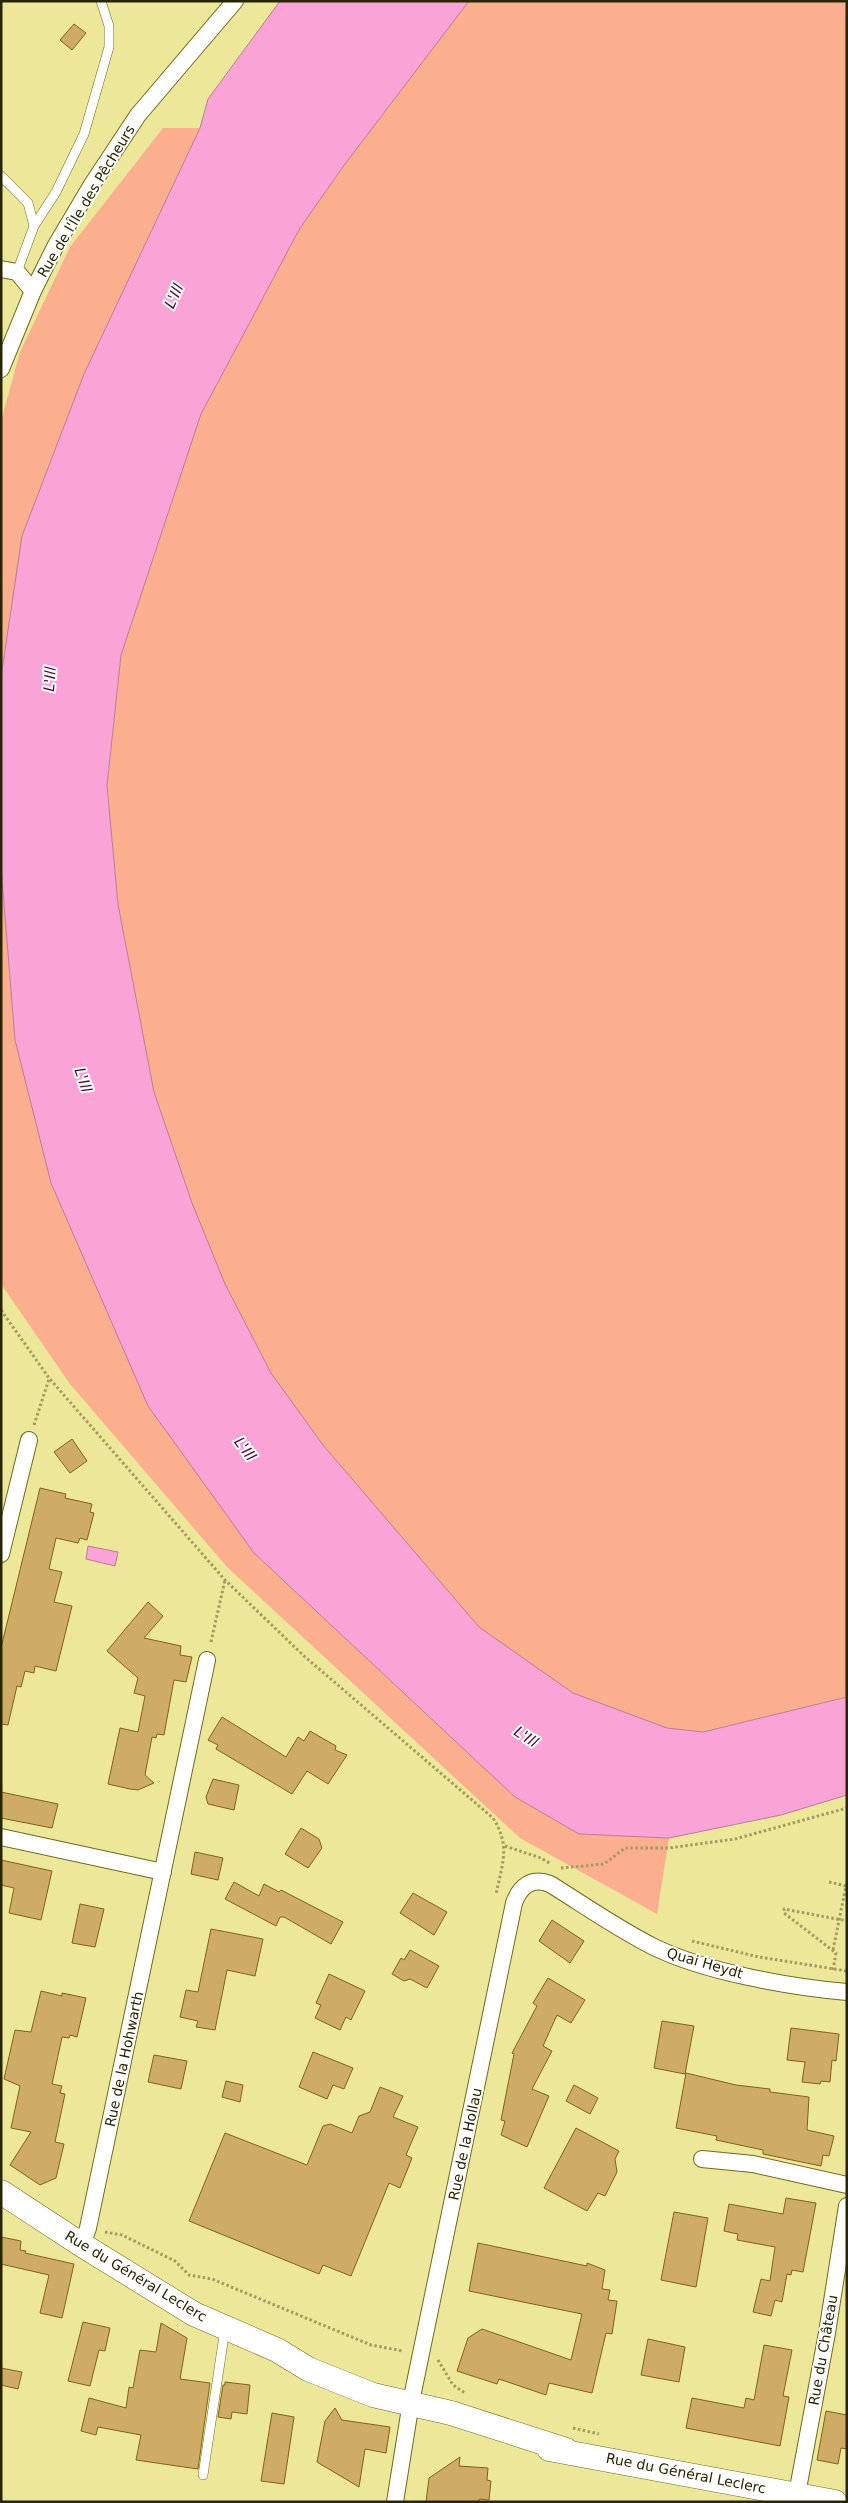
<svg xmlns="http://www.w3.org/2000/svg" width="848" height="2503" font-family="'DejaVu Sans',sans-serif">
<rect width="100%" height="100%" fill="#ede799"/>
<g fill="#fcaf8e">
<polygon points="469,1 847,1 847,1697 702,1732 667,1728 573,1693 479,1627 323,1445 271,1373 225,1284 192,1203 154,1092 118,904 107,786 121,655 201,414 240,341 300,228 345,164"/>
<polygon points="163,128 200,128 84,374 22,536 1,677 1,421 20,352 70,247"/>
<polygon points="1,867 15,1040 254,1553 515,1797 579,1834 669,1838 657,1914 520,1838 227,1567 70,1384 1,1284"/>
</g>
<g fill="#f9a3d6" stroke="#ba7d97">
<polygon points="280,1 469,1 345,164 300,228 240,341 201,414 121,655 107,786 118,904 154,1092 192,1203 225,1284 271,1373 323,1445 479,1627 573,1693 667,1728 703,1732 847,1697 847,1795 781,1815 669,1838 579,1834 515,1797 254,1553 148,1406 51,1183 15,1040 1,867 1,677 22,536 84,374 200,128 208,99"/>
<polygon points="88,1546 118,1552 115,1566 86,1559"/>
</g>
<g fill="#cfac65" stroke="#826213">
<polygon points="74,24 86,33 72,50 60,40"/>
<polygon points="72,1439 87,1461 70,1473 54,1452"/>
<polygon points="40,1488 66,1494 65,1498 92,1504 90,1512 94,1513 87,1540 80,1538 78,1543 56,1538 49,1569 62,1572 54,1602 72,1606 56,1671 35,1666 34,1673 25,1671 21,1687 17,1686 8,1725 1,1724 1,1648"/>
<polygon points="148,1602 163,1616 144,1638 181,1646 180,1655 192,1657 186,1682 174,1680 164,1735 157,1734 156,1738 152,1737 145,1775 154,1783 138,1790 130,1789 108,1784 120,1728 138,1732 145,1696 134,1693 138,1678 107,1651"/>
<polygon points="222,1717 286,1757 298,1737 304,1741 310,1731 336,1746 335,1750 347,1755 328,1784 307,1771 292,1794 216,1749 218,1745 208,1740"/>
<polygon points="213,1779 239,1785 234,1810 208,1804 206,1797"/>
<polygon points="1,1792 58,1804 52,1828 1,1818"/>
<polygon points="301,1828 319,1839 322,1848 308,1868 285,1854"/>
<polygon points="195,1852 223,1858 218,1880 191,1874"/>
<polygon points="1,1860 52,1871 41,1920 9,1913 14,1888 1,1885"/>
<polygon points="234,1882 259,1896 264,1884 279,1892 281,1890 343,1922 331,1944 284,1917 280,1917 276,1926 225,1899"/>
<polygon points="413,1893 447,1912 434,1935 400,1913"/>
<polygon points="80,1904 104,1909 95,1947 72,1943"/>
<polygon points="552,1920 584,1941 570,1963 539,1941"/>
<polygon points="211,1929 263,1939 255,1976 227,1970 215,2030 196,2027 198,2021 180,2017 186,1990 198,1992"/>
<polygon points="410,1950 439,1966 427,1988 410,1979 404,1981 392,1974 401,1958 404,1960"/>
<polygon points="329,1974 365,1991 351,2020 346,2017 340,2030 315,2018 321,2005 316,2003"/>
<polygon points="548,1978 585,2000 571,2023 557,2015 543,2046 552,2051 532,2089 549,2096 527,2147 501,2135 505,2121 501,2120 514,2054 512,2053 537,2006 533,2003"/>
<polygon points="41,1991 62,1996 62,1993 86,1998 77,2037 70,2035 69,2038 62,2037 52,2084 62,2086 60,2093 65,2094 55,2142 64,2144 56,2178 40,2185 10,2165 31,2132 11,2128 20,2086 4,2079 15,2030 31,2032"/>
<polygon points="662,2021 694,2026 685,2074 654,2068"/>
<polygon points="791,2028 839,2034 836,2061 832,2060 830,2082 821,2081 820,2084 802,2082 805,2062 787,2060"/>
<polygon points="313,2052 353,2068 344,2089 333,2085 327,2099 299,2087"/>
<polygon points="154,2055 187,2061 181,2089 148,2082"/>
<polygon points="686,2073 736,2085 770,2089 770,2092 809,2097 807,2130 834,2136 829,2156 823,2155 821,2166 763,2154 763,2150 716,2140 717,2136 676,2128"/>
<polygon points="226,2081 243,2085 240,2102 222,2097"/>
<polygon points="574,2085 598,2098 590,2114 566,2101"/>
<polygon points="380,2087 403,2096 393,2117 418,2127 406,2155 412,2158 400,2188 389,2183 351,2276 323,2265 319,2274 189,2221 225,2133 307,2165 323,2126 330,2124 352,2133 359,2116 370,2112"/>
<polygon points="576,2128 619,2151 615,2159 617,2172 605,2196 598,2193 587,2211 544,2188"/>
<polygon points="786,2198 816,2203 803,2272 792,2270 791,2275 787,2274 782,2302 775,2300 771,2316 753,2312 761,2279 770,2281 775,2247 737,2240 738,2234 724,2231 729,2204 783,2214"/>
<polygon points="674,2212 708,2218 696,2287 661,2280"/>
<polygon points="1,2237 21,2241 20,2250 26,2251 25,2253 74,2264 62,2318 40,2313 49,2275 1,2264"/>
<polygon points="478,2243 587,2266 587,2263 605,2270 602,2289 610,2290 608,2300 617,2301 612,2334 606,2333 592,2393 549,2383 546,2395 499,2379 497,2384 457,2371 468,2338 482,2329 571,2360 582,2314 469,2291"/>
<polygon points="83,2322 110,2328 105,2351 99,2350 90,2386 68,2381"/>
<polygon points="161,2323 187,2338 180,2379 210,2383 198,2469 136,2460 141,2435 98,2427 96,2435 81,2431 89,2398 126,2408 129,2387 133,2388 140,2350 156,2352"/>
<polygon points="648,2339 685,2347 679,2382 641,2375"/>
<polygon points="764,2345 792,2350 783,2396 789,2397 780,2446 686,2428 692,2398 744,2408 746,2398 754,2400"/>
<polygon points="1,2368 22,2372 18,2389 1,2385"/>
<polygon points="225,2382 250,2385 247,2414 232,2412 231,2419 218,2417 223,2385 225,2385"/>
<polygon points="335,2408 342,2420 390,2427 386,2453 365,2449 359,2487 317,2462 325,2421"/>
<polygon points="826,2411 847,2415 847,2449 841,2448 838,2464 817,2460"/>
<polygon points="272,2413 294,2417 284,2484 261,2481"/>
<polygon points="460,2457 459,2466 488,2468 487,2480 491,2481 489,2500 479,2499 479,2502 426,2502 429,2478"/>
</g>
<g fill="none" stroke-linecap="round" stroke-linejoin="round">
<g stroke="#716a19" stroke-width="10">
<g id="lane">
<polyline points="1,176 28,203 34,226"/>
<polyline points="17,272 34,226 56,192 84,134 109,47 109,26 101,1"/>
<polyline points="203,2475 225,2329"/>
</g>
</g>
<g stroke="#716a19" stroke-width="18">
<g id="street">
<polyline points="1,269 17,272 33,291"/>
<polyline points="1,369 33,291 56,245 91,186 138,115 235,1"/>
<polyline points="1,1554 29,1440"/>
<polyline points="1,1837 163,1872"/>
<polyline points="702,2159 753,2164 847,2185"/>
<polyline points="82,2245 88,2228 207,1660"/>
<polyline points="797,2494 827,2333 847,2206"/>
<path d="M395,2502L411,2402L514,1903C520,1886 532,1877 550,1884C584,1905 618,1929 654,1947C705,1972 790,1987 847,1992"/>
</g>
</g>
<g stroke="#716a19" stroke-width="25">
<g id="secondary">
<polyline points="1,2192 82,2245 194,2314 277,2350 308,2369 373,2395 451,2413 566,2450"/>
<polyline points="549,2449 835,2502"/>
</g>
</g>
<g stroke="#a09c5f" stroke-width="3" stroke-dasharray="2.5 2.5" stroke-linecap="butt">
<path d="M1,1310L49,1378L225,1580L304,1656L493,1818C511,1846 502,1864 496,1895"/>
<polyline points="34,1425 49,1379"/>
<polyline points="211,1642 225,1580"/>
<polyline points="505,1846 541,1858 551,1864"/>
<polyline points="561,1868 604,1864 625,1848 669,1848 735,1839 847,1808"/>
<polyline points="829,1882 846,1886 833,1950"/>
<polyline points="692,1941 759,1957 847,1971"/>
<polyline points="833,1970 836,1953 784,1913 784,1909 847,1921"/>
<polyline points="105,2232 122,2235 175,2261 189,2275 212,2279 371,2345 403,2351"/>
<polyline points="438,2360 453,2385 465,2393"/>
<polyline points="573,2428 599,2434"/>
</g>
<use href="#lane" stroke="#fff" stroke-width="9"/>
<use href="#street" stroke="#fff" stroke-width="16"/>
<use href="#secondary" stroke="#fff" stroke-width="24"/>
</g>
<g text-anchor="middle" dominant-baseline="central" stroke-width="4" stroke-linejoin="round" paint-order="stroke">
<g font-size="14" fill="#282504" stroke="#fff">
<text transform="translate(86 201) rotate(-59)">Rue de l'Île des Pêcheurs</text>
<text transform="translate(705 1963) rotate(16)">Quai Heydt</text>
<text transform="translate(124 2059) rotate(-78)">Rue de la Hohwarth</text>
<text transform="translate(465 2144) rotate(-78)">Rue de la Hollau</text>
<text transform="translate(136 2276) rotate(31)">Rue du Général Leclerc</text>
<text transform="translate(823 2350) rotate(-80)">Rue du Château</text>
<text transform="translate(686 2473) rotate(11)">Rue du Général Leclerc</text>
</g>
<g font-size="15" font-style="italic" fill="#4c0b38" stroke="#fff">
<text transform="translate(174 296) rotate(-65)">L'Ill</text>
<text transform="translate(50 679) rotate(-86)">L'Ill</text>
<text transform="translate(83 1080) rotate(71)">L'Ill</text>
<text transform="translate(245 1449) rotate(53)">L'Ill</text>
<text transform="translate(526 1737) rotate(34)">L'Ill</text>
</g>
</g>
<rect width="848" height="2503" fill="none" stroke="#282504" stroke-width="5"/>
</svg>
